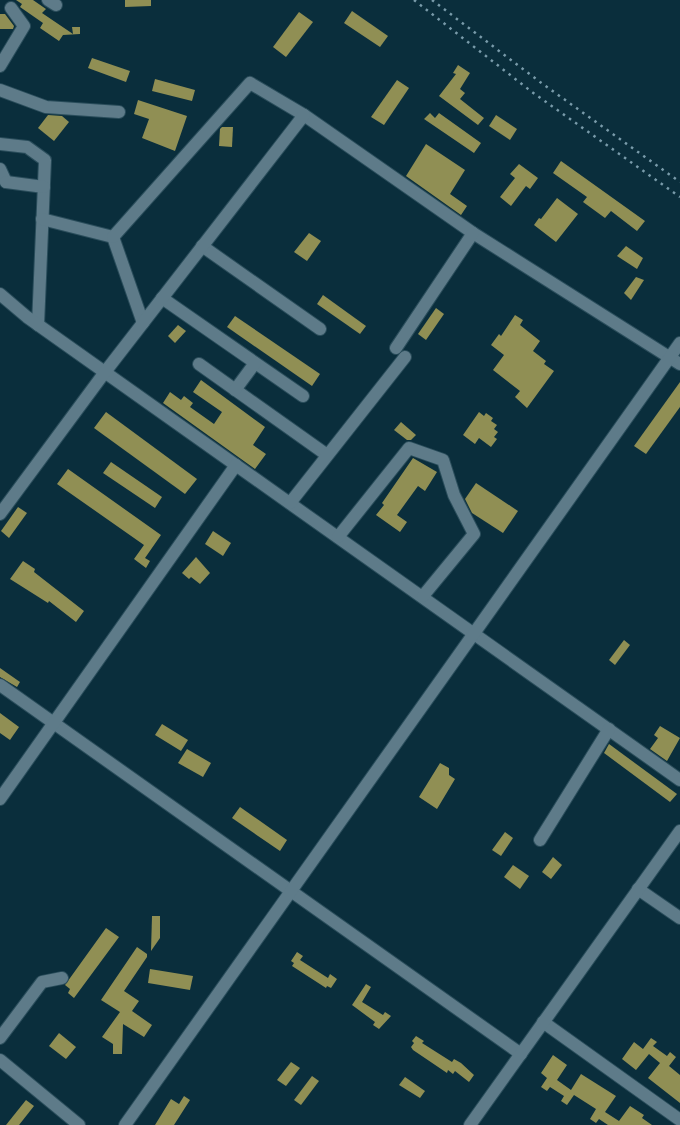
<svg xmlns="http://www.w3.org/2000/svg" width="680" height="1125" font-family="Manrope,sans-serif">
<rect width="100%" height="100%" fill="#0a2e3c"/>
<g fill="#908f54">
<polygon points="16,0 33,0 46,9 42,13 73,34 72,27 80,27 80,34 63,35 59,41 40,28 43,23 20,7 22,4"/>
<polygon points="125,0 151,0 151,6 125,7"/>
<polygon points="352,11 388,36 380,47 344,23"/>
<polygon points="299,12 313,22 286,57 273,47"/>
<polygon points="0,14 5,14 14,26 13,29 0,29"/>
<polygon points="92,58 130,71 126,82 88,68"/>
<polygon points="458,65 470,73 460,89 465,93 460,99 484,118 478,125 439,96 456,74 453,73"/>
<polygon points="155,79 195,90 192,101 152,91"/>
<polygon points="397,80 409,88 384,125 371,117"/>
<polygon points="138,100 187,116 175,151 142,138 149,119 134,114"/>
<polygon points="430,113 435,118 439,113 481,143 474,153 424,119"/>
<polygon points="48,115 62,116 69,122 54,141 38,128"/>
<polygon points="496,115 517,129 510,140 489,126"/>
<polygon points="222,127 233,127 232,147 219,146 220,129"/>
<polygon points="426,144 465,170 450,194 467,206 461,215 406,176"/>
<polygon points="561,161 645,221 637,231 611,211 605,218 583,202 587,197 553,173"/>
<polygon points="519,164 538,178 530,189 526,186 511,206 500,197 515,178 510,174"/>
<polygon points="557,198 578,214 556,242 534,225 539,218 541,219"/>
<polygon points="309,233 321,241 307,261 294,252"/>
<polygon points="626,246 643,258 637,269 617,256"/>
<polygon points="636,277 644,280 631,300 624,293"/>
<polygon points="323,295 366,326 360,334 317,304"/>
<polygon points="436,308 444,314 426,340 418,334"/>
<polygon points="515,315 523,320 520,325 540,341 533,351 546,361 544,364 554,371 527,408 515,397 520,391 493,370 504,355 491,345 499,334 501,336"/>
<polygon points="235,316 320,374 312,386 227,327"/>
<polygon points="178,325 186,331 175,343 168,336"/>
<polygon points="201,380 265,427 253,445 266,454 255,469 163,403 170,392 181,400 184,396 193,403 190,407 214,424 222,412 193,392"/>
<polygon points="680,382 680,407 646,454 634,446"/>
<polygon points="106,412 197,479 185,494 94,428"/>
<polygon points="479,412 484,416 486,413 493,418 491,421 497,425 494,429 498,432 494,437 497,439 491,447 479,438 475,444 463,435"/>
<polygon points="401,422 416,435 411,440 407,440 394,430"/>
<polygon points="413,458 437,472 425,491 418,486 397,515 407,522 400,532 376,515 384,505 382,503"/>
<polygon points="111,462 162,497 155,508 103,473"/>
<polygon points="68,469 161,535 145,558 150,561 146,568 134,559 144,545 57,484"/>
<polygon points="476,483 518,511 503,533 472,513 465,499"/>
<polygon points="18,507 27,513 9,538 1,531"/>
<polygon points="213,531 231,543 223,556 205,544"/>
<polygon points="196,557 210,573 200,584 191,577 189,579 182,573"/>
<polygon points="23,561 35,569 34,572 84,611 76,622 49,601 48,603 10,579"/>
<polygon points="624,640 630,645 615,665 609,660"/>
<polygon points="0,668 20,682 17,687 0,677"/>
<polygon points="0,713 19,727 10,740 0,733"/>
<polygon points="162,724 188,740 181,751 155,735"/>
<polygon points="660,726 680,738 667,761 650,749 658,738 654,735"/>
<polygon points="609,744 677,794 670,802 604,753"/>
<polygon points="187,749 211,763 203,777 178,763"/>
<polygon points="440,763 449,768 449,775 455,779 437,809 419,797"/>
<polygon points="240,807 287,840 280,851 232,818"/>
<polygon points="505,832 513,838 501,856 492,850"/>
<polygon points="553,857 562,865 551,879 542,872"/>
<polygon points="513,865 529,876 520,889 504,877"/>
<polygon points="152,916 160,916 160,938 151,951"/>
<polygon points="106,928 119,937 74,998 68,993 70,989 65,985"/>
<polygon points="137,947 147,954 147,957 124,991 139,1001 132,1011 152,1025 144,1037 123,1024 122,1054 113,1054 113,1044 102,1037 120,1012 101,1000"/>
<polygon points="297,952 303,956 300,960 328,978 330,974 337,979 331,988 327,986 326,988 292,966 294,963 291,961"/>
<polygon points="150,969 193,976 190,990 148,983"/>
<polygon points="366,984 371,987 362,1002 383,1015 385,1012 391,1016 379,1029 373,1025 375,1022 352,1005"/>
<polygon points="59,1033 76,1047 66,1059 49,1046"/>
<polygon points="416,1036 424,1041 422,1043 452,1062 454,1059 461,1063 474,1075 469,1082 455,1071 453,1074 448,1070 447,1073 413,1050 411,1047 414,1043 412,1041"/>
<polygon points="651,1038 657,1042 653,1046 667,1056 670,1052 676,1057 669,1066 680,1075 680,1103 648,1078 660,1063 649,1054 636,1070 622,1059 634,1042 643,1049"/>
<polygon points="553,1055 567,1065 557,1080 571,1090 581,1074 616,1096 605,1112 619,1121 630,1106 644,1115 642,1118 652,1125 608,1125 599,1119 596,1123 590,1119 596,1109 574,1095 567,1105 561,1101 564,1096 550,1087 547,1091 541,1087 547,1078 541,1073"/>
<polygon points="291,1062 300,1068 286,1086 277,1080"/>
<polygon points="312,1076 319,1081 301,1105 294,1100"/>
<polygon points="405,1077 425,1091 420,1098 399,1085"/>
<polygon points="184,1096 190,1100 174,1125 155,1125 171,1099 179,1104"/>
<polygon points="26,1100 34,1106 19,1125 6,1125"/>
</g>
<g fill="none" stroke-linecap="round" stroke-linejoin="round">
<g stroke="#2a4d5b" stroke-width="14">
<g id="minor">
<polyline points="48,0 56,5"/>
<polyline points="0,66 24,26 11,8"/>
<polyline points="0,90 46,107 119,112"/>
<polyline points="0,144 27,147 45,160 38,325"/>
<polyline points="0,169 6,182"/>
<polyline points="6,182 44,187"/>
<polyline points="42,219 113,237 143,323"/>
<polyline points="113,237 250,83 304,115 473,233 680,364"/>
<polyline points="202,246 320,329"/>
<polyline points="0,294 27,317 680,780"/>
<polyline points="162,298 303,396"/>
<polyline points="396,348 473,233"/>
<polyline points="199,364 327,455"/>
<polyline points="235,390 255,363"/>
<polyline points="290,503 405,357"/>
<polyline points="0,514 105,372 304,115"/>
<polyline points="338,537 409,448 443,460 454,495 474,534 423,596"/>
<polyline points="0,685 521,1054"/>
<polyline points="0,799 236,465"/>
<polyline points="540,840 609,729"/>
<polyline points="638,889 680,918"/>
<polyline points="543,1022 680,1120"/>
<polyline points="0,1038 42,982 62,978"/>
<polyline points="0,1060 79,1125"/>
<polyline points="125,1125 680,343"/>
<polyline points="470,1125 680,831"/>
</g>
</g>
<use href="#minor" stroke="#5e7b89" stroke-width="12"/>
<g stroke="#799baa" stroke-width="2.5" stroke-dasharray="2.5 5" stroke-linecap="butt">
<polyline points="414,0 532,92 680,197"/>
<polyline points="432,0 540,82 680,182"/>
</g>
</g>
</svg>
